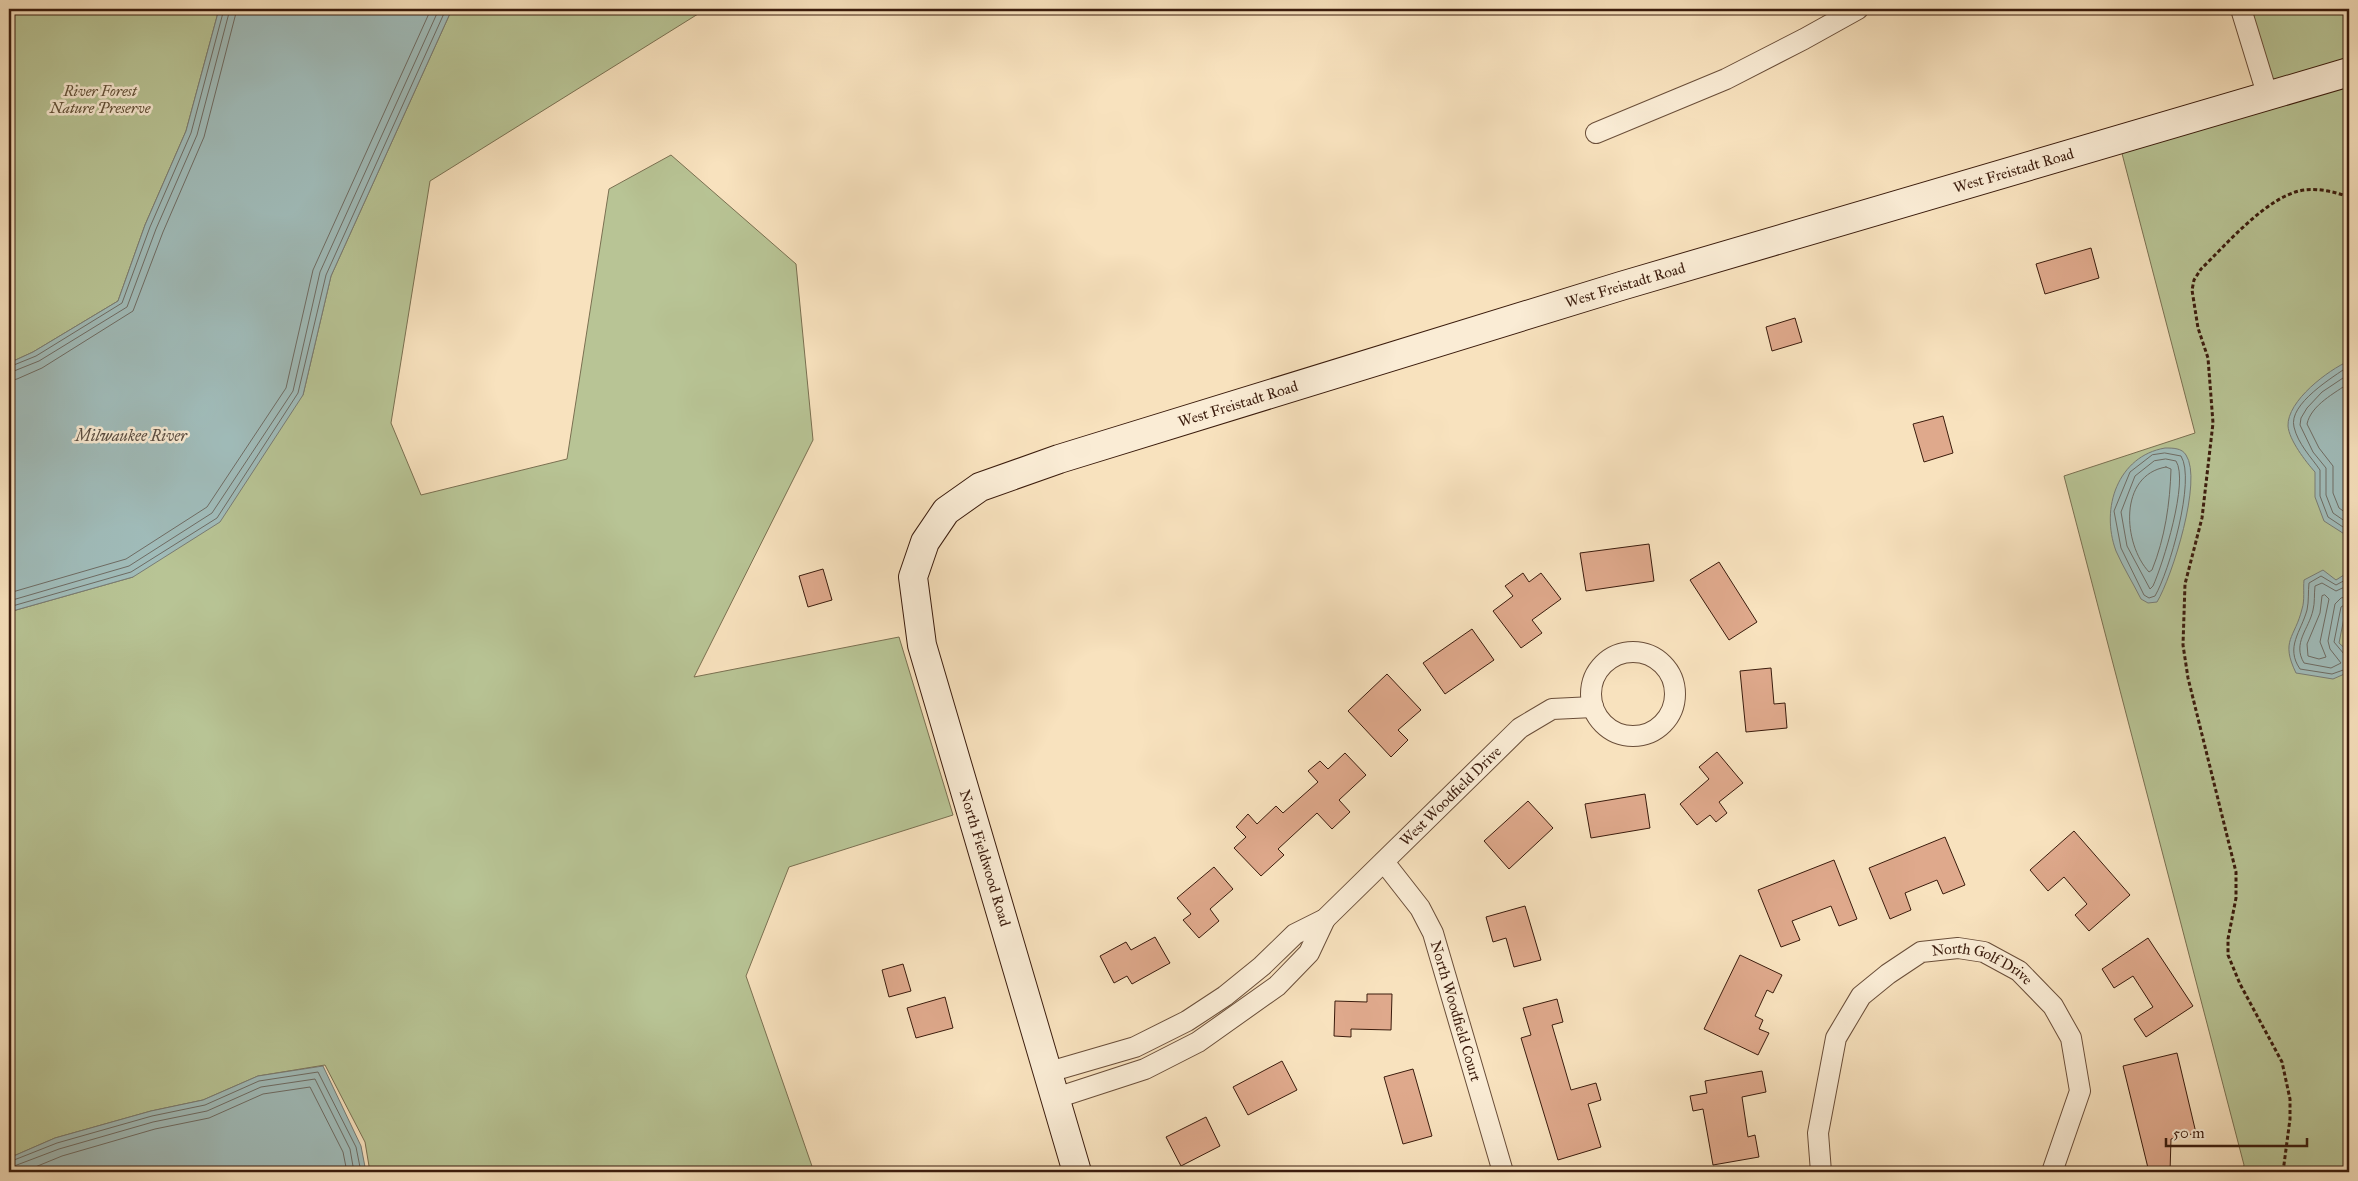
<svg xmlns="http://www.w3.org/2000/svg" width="2358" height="1181" font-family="'IM FELL Great Primer',serif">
<rect width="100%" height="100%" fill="#f8e2be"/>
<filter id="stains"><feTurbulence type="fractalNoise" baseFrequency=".004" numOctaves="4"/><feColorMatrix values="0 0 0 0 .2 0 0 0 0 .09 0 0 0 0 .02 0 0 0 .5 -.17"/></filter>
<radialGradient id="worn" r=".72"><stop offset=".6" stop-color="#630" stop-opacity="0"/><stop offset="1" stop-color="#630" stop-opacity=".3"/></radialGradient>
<g fill="#b8c495" stroke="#7a7051">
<polygon points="9,9 219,9 186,131 145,225 118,301 33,352 9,363"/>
<polygon points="452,9 706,9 430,181 391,423 421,495 567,459 609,189 671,155 796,264 813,440 694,677 899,637 953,815 789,867 746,976 814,1172 370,1172 365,1142 325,1065 258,1076 203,1100 151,1111 55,1138 9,1158 9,612 133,577 303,395 331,276"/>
<polygon points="2241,9 2349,9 2349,1172 2242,1172 2244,1165 2064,476 2195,433 2119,142 2268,97"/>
</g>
<g fill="#a0bcba" stroke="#787c75">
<polygon points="219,9 452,9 331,276 303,395 220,522 133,577 9,612 9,363 33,352 118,301 145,225 186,131"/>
<path d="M2349,361V537L2324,521L2315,497V472C2306,462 2289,440 2288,426C2287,401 2328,370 2349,361Z"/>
<path d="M2165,448C2173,448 2182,448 2186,455C2203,480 2172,577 2157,602L2148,603L2141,599C2133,583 2123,567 2116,551C2100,508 2118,456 2165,448Z"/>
<path d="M2349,569V606L2346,608L2339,643L2349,652V672L2333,679L2296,673C2280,640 2295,638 2302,609C2305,600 2303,589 2304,580L2323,570L2336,580L2347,573Z"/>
<polygon points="323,1066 361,1146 366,1172 9,1172 9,1158 55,1138 151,1111 203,1100 258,1076"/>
</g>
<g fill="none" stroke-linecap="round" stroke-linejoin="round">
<g stroke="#6e6c64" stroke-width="1">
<path d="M2349,366C2333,377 2288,404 2294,427C2298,444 2311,457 2320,470V496L2328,517L2349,531"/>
<polyline points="9,367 36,356 122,303 150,227 191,133 224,9"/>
<polyline points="9,373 39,361 127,307 156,229 197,135 230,9"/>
<polyline points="2349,374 2322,392 2307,408 2301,418 2300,425 2313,452 2326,468 2326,495 2333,513 2349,524"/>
<polyline points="9,381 17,379 42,368 133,311 163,232 204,137 237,9"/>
<path d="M2349,383C2335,393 2311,405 2307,424L2319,448L2333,466V493L2339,508L2349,515"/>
<path d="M2165,453L2181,456C2196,480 2169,572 2155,596L2149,598L2144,595L2121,548L2114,511L2130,472L2152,455Z"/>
<path d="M2166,459L2176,461C2189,481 2163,564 2153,586L2150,589L2127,546L2121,512L2135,476L2154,461Z"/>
<path d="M2166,467L2171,469C2170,503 2165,538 2152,570L2149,572C2123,544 2118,475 2166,467Z"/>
<path d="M2349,578L2336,585L2321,576L2309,583C2308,591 2309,601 2307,610C2301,632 2285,647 2300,669L2332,674L2349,668"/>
<path d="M2349,585L2336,591L2322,583L2315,586C2314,594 2315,603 2313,610C2309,629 2292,643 2304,663L2331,668L2341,663L2330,649L2328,641L2335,604L2341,598L2349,596"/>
<polyline points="9,593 126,559 207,507 286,388 313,270 431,9"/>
<polygon points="2325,595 2329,599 2320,642 2326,657 2319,659 2308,656 2307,644 2320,613 2322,596"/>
<polyline points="9,601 129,566 212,513 293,391 320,272 439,9"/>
<polyline points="2349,602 2341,607 2334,642 2344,654 2349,656"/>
<polyline points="9,607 131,572 217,518 298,393 326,275 446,9"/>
<polyline points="9,1162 57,1143 152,1116 205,1105 259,1081 318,1072 356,1147 361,1172"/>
<polyline points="9,1168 59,1149 153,1122 207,1111 261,1087 315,1079 350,1149 354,1172"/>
<polyline points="23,1172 62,1156 155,1129 209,1118 263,1094 310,1087 343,1152 347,1172"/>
</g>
</g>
<g fill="#dfa98c" stroke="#3b1c0d">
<polygon points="2091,248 2099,278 2045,294 2036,264"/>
<polygon points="1795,318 1802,342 1772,351 1766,327"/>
<polygon points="1943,416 1953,453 1924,462 1913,424"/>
<polygon points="1649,544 1654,581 1586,591 1580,553"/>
<polygon points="1719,562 1757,622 1729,640 1690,580"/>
<polygon points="823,569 832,600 808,607 799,576"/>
<polygon points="1523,573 1529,582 1541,573 1561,599 1532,620 1542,633 1521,648 1493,611 1513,596 1505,586"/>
<polygon points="1472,629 1494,660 1445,694 1423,663"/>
<polygon points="1771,668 1774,704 1785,703 1787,728 1746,732 1740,671"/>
<polygon points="1387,674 1421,710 1398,730 1408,740 1391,757 1348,711"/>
<polygon points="1717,752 1743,783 1719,802 1727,813 1716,822 1710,815 1697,825 1680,804 1709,779 1699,767"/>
<polygon points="1345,753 1366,775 1339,800 1350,812 1332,829 1317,813 1278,849 1284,855 1261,876 1234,848 1246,837 1236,827 1248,814 1257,824 1276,806 1283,813 1318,782 1308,771 1320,761 1328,769"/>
<polygon points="1645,794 1650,828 1591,838 1585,804"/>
<polygon points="1528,801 1553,828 1509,869 1484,841"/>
<polygon points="2074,831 2130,895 2089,931 2075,915 2087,904 2064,877 2048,891 2030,870"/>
<polygon points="1945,837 1965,885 1943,894 1937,880 1905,893 1911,910 1890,919 1869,868"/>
<polygon points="1834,860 1857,919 1839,926 1831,906 1792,921 1800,940 1781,947 1758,890"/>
<polygon points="1214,867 1233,889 1210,909 1219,921 1199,938 1183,920 1191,914 1177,898"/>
<polygon points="1525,906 1541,960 1514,967 1506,938 1493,942 1486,917"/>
<polygon points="1155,937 1170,963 1132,984 1127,976 1114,983 1100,956 1126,942 1131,950"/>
<polygon points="2148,938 2193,1006 2146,1037 2134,1019 2153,1007 2133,976 2114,988 2102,969"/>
<polygon points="1740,955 1782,975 1773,993 1767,990 1755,1016 1763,1020 1759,1029 1769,1033 1758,1055 1704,1029"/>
<polygon points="903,964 911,991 889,997 882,970"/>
<polygon points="1367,994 1392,994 1391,1030 1351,1029 1351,1037 1334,1036 1335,1001 1367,1002"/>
<polygon points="945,997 953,1028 916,1038 907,1008"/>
<polygon points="1557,999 1563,1022 1552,1025 1571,1090 1596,1083 1601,1100 1588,1104 1601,1147 1558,1160 1521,1038 1531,1035 1523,1008"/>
<polygon points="2177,1053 2196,1133 2171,1139 2170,1172 2149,1172 2123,1066"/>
<polygon points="1282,1061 1297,1090 1248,1115 1233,1087"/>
<polygon points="1413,1069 1432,1136 1403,1144 1384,1077"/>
<polygon points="1762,1071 1766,1092 1742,1097 1748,1137 1755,1135 1759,1157 1713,1165 1703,1109 1693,1111 1690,1096 1707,1093 1705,1081"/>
<polygon points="1206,1117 1220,1146 1181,1166 1166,1137"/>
</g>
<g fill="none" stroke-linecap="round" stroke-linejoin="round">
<g stroke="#6a4e39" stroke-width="22">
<g id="street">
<polyline points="2241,9 2268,97"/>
<polyline points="1596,133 1726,79 1804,39 1858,9"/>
<circle cx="1633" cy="694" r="42"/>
<path id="s1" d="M1384,862L1420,908L1433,933L1503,1172"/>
<path id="s2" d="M1049,1072L1135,1047L1187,1021L1225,996L1262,966L1295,934L1325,919L1520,728L1552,709L1593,707"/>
<polyline points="1056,1098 1145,1069 1198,1042 1277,986 1309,953 1325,919"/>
<path id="s3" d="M1821,1172L1818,1133L1836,1038L1861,996L1888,974L1921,952L1958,948L1984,952L2019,971L2053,1006L2071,1038L2080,1091L2052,1172"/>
</g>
</g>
<g stroke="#3b1c0d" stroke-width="30">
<g id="secondary">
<path id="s4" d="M1077,1172L922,645L913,577L925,542L946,511L980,487L1059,459L1621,286L2349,72"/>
</g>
</g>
<path stroke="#3b1c0d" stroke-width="3" stroke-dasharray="4 2.5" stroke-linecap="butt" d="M2283,1172L2290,1119V1099L2282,1062L2240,984L2228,955V939L2236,898V872L2188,678L2183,645L2185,584L2202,518L2213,423L2208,358L2198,328L2192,290L2194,280L2201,269C2226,245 2268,195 2304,190C2319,188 2335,192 2349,197"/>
<use href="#street" stroke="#faecd5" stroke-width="20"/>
<use href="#secondary" stroke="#faecd5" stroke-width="28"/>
</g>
<g text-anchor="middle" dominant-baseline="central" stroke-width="5" stroke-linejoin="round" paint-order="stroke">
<g font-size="15" font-style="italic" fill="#604e36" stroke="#faecd5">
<text x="100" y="91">River Forest<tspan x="100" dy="17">Nature Preserve</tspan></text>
</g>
<g font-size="15" fill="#3b1c0d" stroke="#faecd5">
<text stroke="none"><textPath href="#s4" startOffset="1815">West Freistadt Road</textPath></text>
<text stroke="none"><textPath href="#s4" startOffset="1410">West Freistadt Road</textPath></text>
<text stroke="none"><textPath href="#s4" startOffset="1005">West Freistadt Road</textPath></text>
<text stroke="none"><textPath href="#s2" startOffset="496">West Woodfield Drive</textPath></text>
<text transform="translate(985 858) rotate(73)">North Fieldwood Road</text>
<text stroke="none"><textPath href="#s3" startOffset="324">North Golf Drive</textPath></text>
<text stroke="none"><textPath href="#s1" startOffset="168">North Woodfield Court</textPath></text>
</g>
<g font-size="16" font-style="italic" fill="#594c41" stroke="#faecd5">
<text x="131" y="435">Milwaukee River</text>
</g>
</g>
<rect width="2358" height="1181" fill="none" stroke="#f8e2be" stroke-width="30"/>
<rect x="10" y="10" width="2338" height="1161" fill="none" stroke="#3b1c0d" stroke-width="2.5"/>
<rect x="15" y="15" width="2328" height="1151" fill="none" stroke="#3b1c0d"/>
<path d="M2166 1138v8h141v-8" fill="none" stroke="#3b1c0d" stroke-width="2.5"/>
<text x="2173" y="1138" font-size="15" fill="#3b1c0d" stroke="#faecd5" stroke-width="4" paint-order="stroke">50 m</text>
<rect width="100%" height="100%" filter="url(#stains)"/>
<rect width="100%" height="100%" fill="url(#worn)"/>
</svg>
